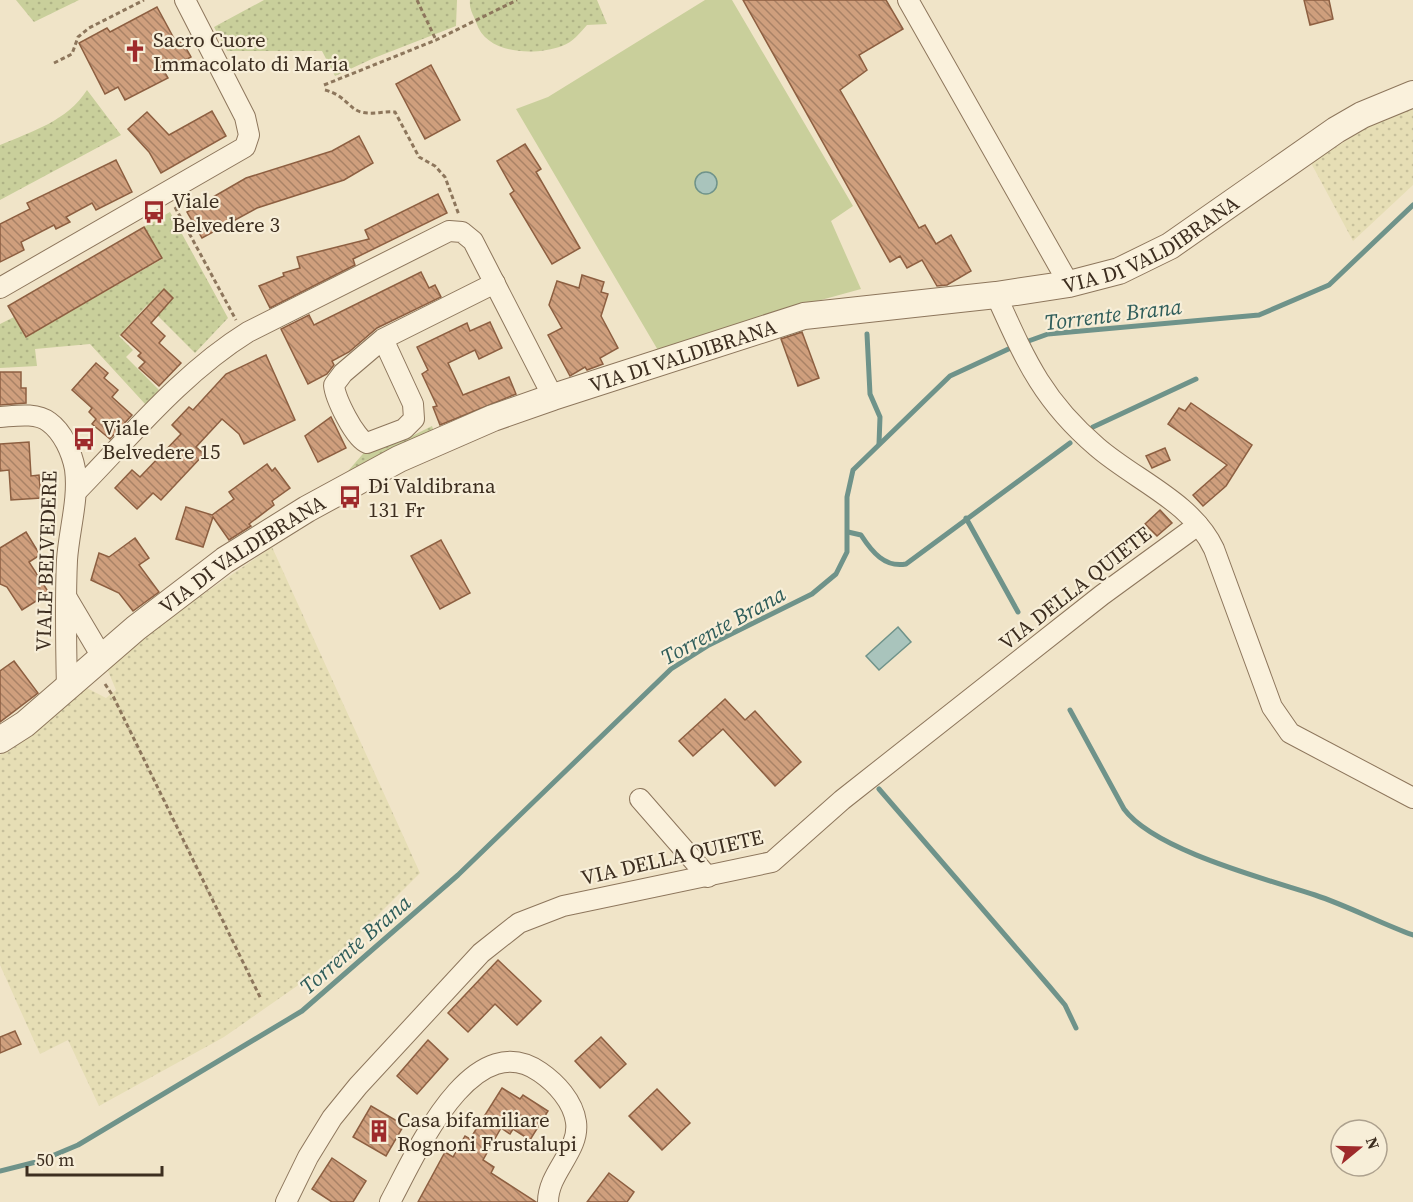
<svg xmlns="http://www.w3.org/2000/svg" width="1413" height="1202" font-family="'Source Serif 4',serif">
<defs>
<pattern id="farmland-dots" width="8" height="8" patternUnits="userSpaceOnUse" patternTransform="scale(1.5)"><rect width="8" height="8" fill="#e6deb5"/><path d="M2 2h.1M6 6h.1" fill="none" stroke="#c6bf9b" stroke-width="1.8" stroke-linecap="round"/></pattern>
<pattern id="grass-dots" width="8" height="8" patternUnits="userSpaceOnUse" patternTransform="scale(1.5)"><rect width="8" height="8" fill="#c9cf9b"/><path d="M2 2h.1M6 6h.1" fill="none" stroke="#aeb285" stroke-width="1.8" stroke-linecap="round"/></pattern>
<pattern id="building-back-hatch" width="6" height="6" patternUnits="userSpaceOnUse" patternTransform="scale(1.5)"><rect width="6" height="6" fill="#cf9f7d"/><path d="M-1 5l2 2M0 0l6 6M5-1l2 2" fill="none" stroke="#a98266"/></pattern>
</defs>
<rect width="100%" height="100%" fill="#f0e4c8"/>
<g fill="url(#farmland-dots)">
<polygon points="1413,107 1413,185 1353,241 1311,163 1372,124"/>
<polygon points="272,547 420,873 341,952 297,986 224,1037 99,1106 68,1040 40,1054 0,965 0,755 33,733 85,687 106,698 116,690 106,666 157,626"/>
</g>
<g fill="url(#grass-dots)">
<polygon points="16,0 79,0 34,22"/>
<polygon points="264,0 457,0 456,26 374,58 335,76 322,51 227,51 214,27"/>
<path d="M470,0H597L607,24L587,25C580,33 573,42 562,46C535,56 486,55 476,22C473,14 469,9 470,0Z"/>
<path d="M87,90L121,135L0,200V145C33,131 67,121 87,90Z"/>
<polygon points="170,212 228,318 195,353 147,305 119,336 133,350 126,357 159,390 146,405 90,344 35,349 37,366 0,368 0,324 14,317 26,337 162,259 144,227"/>
<polygon points="432,426 436,438 335,486 368,448 398,443"/>
</g>
<polygon fill="#c9cf9b" points="705,0 732,0 853,206 831,221 861,289 752,319 659,352 516,109 548,97"/>
<g fill="#a9c4bc" stroke="#6f938a" stroke-width="1.5">
<circle cx="706" cy="183" r="11"/>
<polygon points="898,627 911,642 879,670 866,656"/>
</g>
<g fill="none" stroke-linecap="round" stroke-linejoin="round">
<g stroke="#6f938a" stroke-width="5">
<polyline points="867,334 870,394 880,417 879,444"/>
<polyline points="1023,343 1048,334 1259,315 1329,285 1413,205"/>
<polyline points="1093,427 1196,379"/>
<polyline points="966,518 1018,612"/>
<path d="M848,532L861,535C872,552 885,568 906,564L1070,443"/>
<path d="M1070,710L1124,809C1154,850 1266,879 1315,895C1348,906 1380,923 1413,935"/>
<polyline points="879,789 1049,986 1065,1005 1076,1028"/>
<polyline points="0,1171 40,1161 78,1145 302,1011 458,875 671,669 709,645 812,594 836,574 847,552 847,497 853,470 950,376 1015,346"/>
</g>
</g>
<g fill="url(#building-back-hatch)" stroke="#8d5f41" stroke-width="1.5">
<polygon points="743,0 886,0 903,29 859,55 867,70 840,90 919,228 925,225 936,244 951,235 971,271 947,285 937,286 922,260 907,268 900,256 890,262"/>
<polygon points="1304,0 1329,0 1333,19 1310,25"/>
<polygon points="157,7 177,44 182,41 191,57 164,71 168,78 125,100 118,87 105,94 79,43 107,28 110,32"/>
<polygon points="431,65 460,120 425,139 396,84"/>
<polygon points="212,111 226,136 161,173 149,152 128,129 147,112 169,135"/>
<polygon points="359,136 373,163 344,180 257,208 202,238 187,212 246,178 332,151"/>
<polygon points="525,144 541,169 536,172 580,248 552,264 510,194 514,191 497,161"/>
<polygon points="116,160 132,192 96,210 92,203 66,217 70,222 56,229 54,225 21,242 24,250 0,262 0,224 30,209 27,203"/>
<polygon points="438,194 447,213 353,259 355,265 270,308 259,286 284,276 283,273 300,268 297,257 369,239 365,230"/>
<polygon points="144,227 162,258 26,337 8,306"/>
<polygon points="421,272 429,288 435,285 441,297 377,328 349,352 332,361 334,365 327,374 308,384 281,329 309,315 314,325"/>
<polygon points="582,275 604,282 601,292 608,294 601,316 618,348 600,358 603,364 587,370 585,367 570,376 548,335 562,328 549,305 557,281 579,288"/>
<polygon points="164,289 173,298 151,323 165,336 159,343 181,363 159,386 139,368 145,362 138,356 141,353 121,335"/>
<polygon points="490,322 502,348 479,359 475,350 448,363 463,395 509,377 516,394 440,425 433,407 437,406 422,374 428,370 417,347 467,323 470,331"/>
<polygon points="802,332 819,378 798,386 781,339"/>
<polygon points="266,355 295,420 244,444 239,434 222,419 196,447 204,454 161,500 153,493 137,509 115,488 132,470 140,477 181,434 172,425 189,407 193,410 226,374"/>
<polygon points="96,363 108,373 104,378 118,390 112,397 132,415 110,439 92,424 96,419 89,412 92,408 72,390"/>
<polygon points="0,372 21,372 21,388 26,388 26,403 0,405"/>
<polygon points="1191,403 1252,445 1226,486 1203,506 1193,495 1227,465 1168,424 1179,408 1185,411"/>
<polygon points="331,417 346,448 318,462 305,436"/>
<polygon points="29,442 31,476 39,475 41,498 11,500 9,470 0,471 0,444"/>
<polygon points="1165,448 1170,460 1152,468 1146,456"/>
<polygon points="267,464 272,471 275,468 290,488 272,501 274,505 249,524 251,526 229,540 213,517 203,547 176,539 186,507 212,515 234,499 229,492"/>
<polygon points="1160,510 1172,523 1157,536 1145,524"/>
<polygon points="26,532 40,555 29,562 49,593 22,610 7,587 0,584 0,548"/>
<polygon points="135,538 149,558 139,565 159,592 133,611 119,593 91,580 99,553 109,557"/>
<polygon points="441,540 470,593 440,609 411,556"/>
<polygon points="14,661 38,693 0,722 0,671"/>
<polygon points="725,699 745,720 755,711 801,762 775,786 723,729 693,756 679,741"/>
<polygon points="498,960 541,1001 517,1025 495,1004 468,1032 448,1013"/>
<polygon points="15,1031 21,1044 0,1053 0,1037"/>
<polygon points="601,1037 626,1064 600,1088 575,1061"/>
<polygon points="428,1040 448,1059 417,1094 397,1076"/>
<polygon points="502,1088 520,1099 523,1095 548,1111 530,1140 513,1129 510,1134 501,1128 483,1160 494,1167 491,1173 536,1202 418,1202 445,1152 453,1157 465,1136 470,1139"/>
<polygon points="657,1089 690,1123 662,1150 629,1116"/>
<polygon points="371,1106 404,1125 386,1156 353,1137"/>
<polygon points="332,1158 366,1181 353,1202 332,1202 312,1189"/>
<polygon points="609,1173 634,1192 627,1202 587,1202"/>
</g>
<g fill="none" stroke-linecap="round" stroke-linejoin="round">
<g stroke="#8d765c" stroke-width="22">
<g id="minor">
<polyline points="908,0 1069,284"/>
<polyline points="0,288 245,147 249,135 245,117 185,0"/>
<path d="M996,295C1025,359 1042,400 1097,447C1135,480 1192,502 1214,549L1272,707L1290,733L1413,798"/>
<path d="M383,339L413,404L414,419L404,429L367,443C355,439 335,398 334,385L343,373L383,339L495,283"/>
<path d="M0,417C15,416 36,412 49,422C63,432 72,453 75,469C79,499 69,530 67,560C65,603 66,646 67,689"/>
<path d="M76,492C130,437 182,373 248,332L449,231L462,232L473,241L553,397"/>
<polyline points="67,598 102,657"/>
<polyline points="640,799 708,877"/>
<polyline points="286,1202 308,1157 332,1118 358,1086 481,953 519,923 563,906 772,862 842,800 1102,595 1198,525"/>
<path d="M390,1202C414,1158 471,1024 540,1072C556,1083 573,1101 576,1122C580,1151 548,1172 548,1202"/>
</g>
</g>
<g stroke="#8d765c" stroke-width="28">
<g id="tertiary">
<path id="s1" d="M0,740L25,724L136,628L225,560L307,509L399,459L493,418L553,397L804,316L996,295L1069,284L1119,271L1170,246L1336,130L1362,115L1413,94"/>
</g>
</g>
<g stroke="#8d765c" stroke-width="3" stroke-dasharray="4.5 3" stroke-linecap="butt">
<polyline points="417,0 436,40"/>
<polyline points="54,63 72,54 78,37 89,28 144,0"/>
<polyline points="324,85 436,40 517,0"/>
<path d="M325,90C345,95 349,109 361,112C372,115 384,111 395,112L419,157L435,166L445,177L459,215"/>
<polyline points="175,207 236,320"/>
<polyline points="105,684 113,696 261,999"/>
</g>
<use href="#minor" stroke="#faf1dc" stroke-width="20"/>
<use href="#tertiary" stroke="#faf1dc" stroke-width="26"/>
</g>
<defs>
<g id="church-bare" transform="scale(1.8)"><path d="M-1.2-6h2.4v3.5h3.3v2.4h-3.3V6h-2.4V-.1h-3.3v-2.4h3.3Z" fill="#9e2a2b" stroke="#f7eed8" stroke-width="2.5" paint-order="stroke"/></g>
<g id="bus-bare" transform="scale(1.8)"><path d="M-5-6H5V4H4V6H2V4H-2V6H-4V4H-5ZM-3.5-4V0h7V-4ZM-3.5 1.2v1.5H-2V1.2ZM2 1.2v1.5H3.5V1.2Z" fill="#9e2a2b" stroke="#f7eed8" stroke-width="2.5" paint-order="stroke"/></g>
<g id="building-bare" transform="scale(1.8)"><path d="M-4-6H4V6H1V3H-1V6H-4ZM-2.5-4.3h1.7v1.8h-1.7ZM.8-4.3h1.7v1.8H.8ZM-2.5-1h1.7V.8h-1.7ZM.8-1h1.7V.8H.8Z" fill="#9e2a2b" stroke="#f7eed8" stroke-width="2.5" paint-order="stroke"/></g>
</defs>
<g fill-rule="evenodd">
<use href="#church-bare" x="135" y="51"/>
<use href="#bus-bare" x="154" y="212"/>
<use href="#bus-bare" x="84" y="439"/>
<use href="#bus-bare" x="350" y="497"/>
<use href="#building-bare" x="379" y="1131"/>
</g>
<g text-anchor="middle" dominant-baseline="central" stroke-width="4.5" stroke-linejoin="round" paint-order="stroke">
<g font-size="21" fill="#3d2e20" stroke="#f7eed8" text-anchor="start">
<text x="153" y="39">Sacro Cuore<tspan x="153" dy="24">Immacolato di Maria</tspan></text>
<text x="172" y="200">Viale<tspan x="172" dy="24">Belvedere 3</tspan></text>
<text x="102" y="427">Viale<tspan x="102" dy="24">Belvedere 15</tspan></text>
<text x="368" y="485">Di Valdibrana<tspan x="368" dy="24">131 Fr</tspan></text>
<text x="397" y="1119">Casa bifamiliare<tspan x="397" dy="24">Rognoni Frustalupi</tspan></text>
</g>
<g font-size="21" fill="#3d2e20" stroke="#f7eed8">
<text stroke="none"><textPath href="#s1" startOffset="1278">VIA DI VALDIBRANA</textPath></text>
<text stroke="none"><textPath href="#s1" startOffset="792">VIA DI VALDIBRANA</textPath></text>
<text stroke="none"><textPath href="#s1" startOffset="306">VIA DI VALDIBRANA</textPath></text>
<text transform="translate(46 561) rotate(-88)">VIALE BELVEDERE</text>
<text transform="translate(1075 588) rotate(-38)">VIA DELLA QUIETE</text>
<text transform="translate(672 857) rotate(-13)">VIA DELLA QUIETE</text>
</g>
<g font-size="22" font-style="italic" fill="#2f5d5a" stroke="#f7eed8">
<text transform="translate(1113 314) rotate(-7)">Torrente Brana</text>
<text transform="translate(723 625) rotate(-29)">Torrente Brana</text>
<text transform="translate(355 944) rotate(-41)">Torrente Brana</text>
</g>
</g>
<g transform="translate(1359 1148) rotate(71)"><circle r="28" fill="#f7eed8" stroke="#ada18e" stroke-width="1.5"/>
<path d="M0-4.5L10 22L0 15L-10 22Z" fill="#9e2a2b"/>
<text y="-9" font-size="16" font-weight="bold" text-anchor="middle" fill="#3d2e20">N</text>
</g>
<path d="M27 1166v9h135v-9" fill="none" stroke="#3d2e20" stroke-width="3"/>
<text x="36" y="1166" font-size="18" fill="#3d2e20" stroke="#f7eed8" stroke-width="4.5" paint-order="stroke">50 m</text>
</svg>
